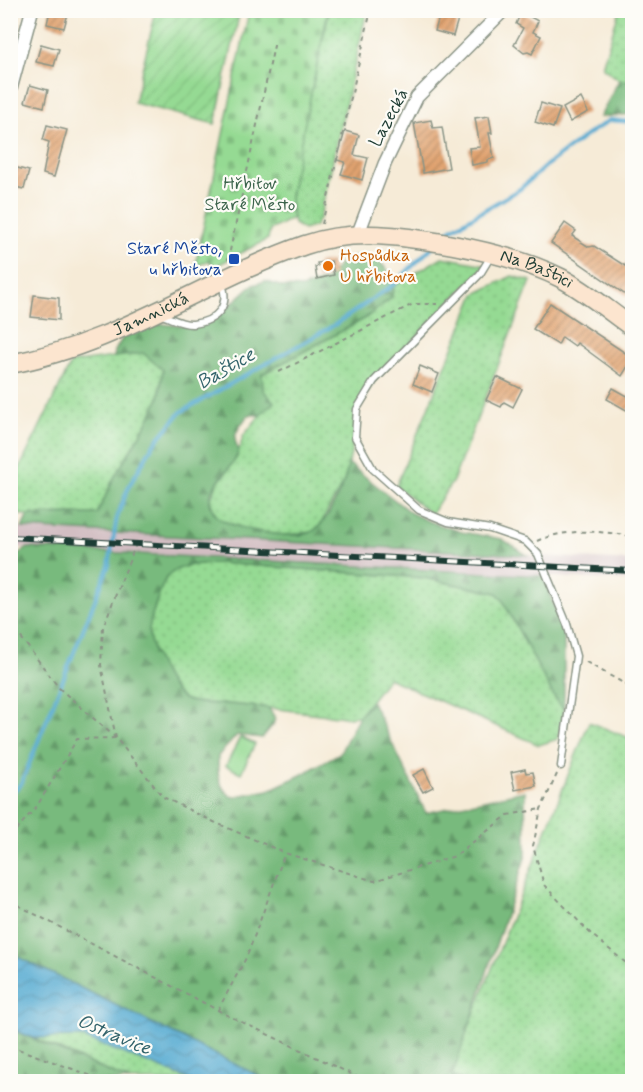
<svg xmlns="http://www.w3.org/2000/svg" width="643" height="1092" font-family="Mynerve,sans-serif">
<defs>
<pattern id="grass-dots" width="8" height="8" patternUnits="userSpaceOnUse" patternTransform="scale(1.5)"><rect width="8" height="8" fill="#95da93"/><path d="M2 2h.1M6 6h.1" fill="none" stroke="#80bc7f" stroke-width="1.8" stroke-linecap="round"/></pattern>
<pattern id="forest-firs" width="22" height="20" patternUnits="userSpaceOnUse" patternTransform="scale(1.5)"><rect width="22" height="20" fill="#78ba7d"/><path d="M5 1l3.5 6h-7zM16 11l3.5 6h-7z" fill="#629867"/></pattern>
<pattern id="cemetery-stones" width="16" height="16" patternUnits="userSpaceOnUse" patternTransform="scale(1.5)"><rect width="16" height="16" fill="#95da93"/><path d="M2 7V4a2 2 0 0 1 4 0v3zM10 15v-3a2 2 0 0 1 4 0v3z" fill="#80bc7f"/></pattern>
<pattern id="garden-furrows" width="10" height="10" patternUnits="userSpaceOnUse" patternTransform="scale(1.5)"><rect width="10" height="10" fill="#95da93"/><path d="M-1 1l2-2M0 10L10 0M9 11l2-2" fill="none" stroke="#80bc7f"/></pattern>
<pattern id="water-waves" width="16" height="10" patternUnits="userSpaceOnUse" patternTransform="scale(1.5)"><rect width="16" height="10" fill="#55aad1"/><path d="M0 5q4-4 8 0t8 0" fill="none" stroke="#468caa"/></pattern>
<pattern id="building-hatch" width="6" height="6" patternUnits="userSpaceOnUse" patternTransform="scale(1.5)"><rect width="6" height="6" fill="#e1a370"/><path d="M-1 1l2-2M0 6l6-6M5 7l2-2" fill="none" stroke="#b6865d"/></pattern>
</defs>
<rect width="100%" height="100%" fill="#fdfcf7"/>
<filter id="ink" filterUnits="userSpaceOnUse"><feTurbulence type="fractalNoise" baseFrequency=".0167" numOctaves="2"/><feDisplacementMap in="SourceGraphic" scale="12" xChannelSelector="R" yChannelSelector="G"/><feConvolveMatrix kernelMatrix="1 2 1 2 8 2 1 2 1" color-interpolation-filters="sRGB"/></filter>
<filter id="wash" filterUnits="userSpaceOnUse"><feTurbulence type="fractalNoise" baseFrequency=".008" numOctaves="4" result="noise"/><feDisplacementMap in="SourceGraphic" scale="24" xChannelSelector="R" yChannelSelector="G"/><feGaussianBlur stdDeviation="1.35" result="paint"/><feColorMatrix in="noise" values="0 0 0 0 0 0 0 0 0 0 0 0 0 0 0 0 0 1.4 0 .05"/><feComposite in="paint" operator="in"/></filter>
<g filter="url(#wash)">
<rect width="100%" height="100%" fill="#f6ebd7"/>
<polygon fill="#d2bec2" points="10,527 632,561 632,581 11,547"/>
<g fill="url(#grass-dots)" stroke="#5a8c64" stroke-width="1.5">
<polygon points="329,11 367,11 320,217 315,226 304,230 294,224 290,199 296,162"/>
<polygon points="619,11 632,11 632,81 619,80 602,67"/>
<polygon points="442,257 486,265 374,381 357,409 355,437 345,479 320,525 312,532 285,535 251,531 221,520 216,515 210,501 218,481 223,477 237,457 243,436 260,415 273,402 263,390 262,374 364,319 391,298 394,286"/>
<polygon points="512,276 531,281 453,481 431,514 396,486 475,294"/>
<polygon points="143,353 163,370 159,398 147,423 115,476 97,514 11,515 10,488 71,363"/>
<path d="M219,563L424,578L497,593L502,599L553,695L564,710L558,739L539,745L388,678L359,716L347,717C307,713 267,707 228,704C214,703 200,705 186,700C170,694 151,651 149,634C148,625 161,584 167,577C180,563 201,564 219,563Z"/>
<polygon points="589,722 632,739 632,1081 468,1082 450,1075"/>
<polygon points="81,1037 134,1055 191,1081 130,1081 33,1038"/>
</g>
<g fill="url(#forest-firs)" stroke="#4c7c58" stroke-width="1.5">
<polygon points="619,80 632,81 632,114 600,117"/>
<path d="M358,256L376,258L389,272L394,286L391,298L364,319L262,374L263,390L274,402L260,415H248C243,422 236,429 235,438C235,445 240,449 237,456C231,470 207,487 210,503C211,508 215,515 219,518C235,530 296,541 313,531C327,524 348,478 348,463L411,513L428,521L462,532L502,539L527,555L22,528L28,515L97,514L115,476L147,423L159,398L163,370L143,353L114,357L115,351L123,337L150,323L193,327L216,318L251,286L265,281L283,287L301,288L327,280L340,264Z"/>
<path d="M28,548L543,576L564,634V710L553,695L502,599L497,593L424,578L219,563C201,564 180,563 167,577C161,584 148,625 149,634C151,651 170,694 186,700C200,705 214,703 228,704C241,705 255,707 269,708L275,718L273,725L262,738L237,735L218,756C218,774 216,785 232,797L269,790L301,775L340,753L359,716L372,702L426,813L525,791L526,855L452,1077L465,1081H269L11,953L10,560Z"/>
<polygon points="10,1029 130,1081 11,1081"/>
</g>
<polygon fill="url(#cemetery-stones)" stroke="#5a8c64" stroke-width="1.5" points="249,11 328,11 290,195 290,212 293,218 270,230 268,239 214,267 209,260 195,267"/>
<polygon fill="url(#garden-furrows)" stroke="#5a8c64" stroke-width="1.5" points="156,11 240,11 215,124 134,103"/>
<polygon fill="#95da93" stroke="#5a8c64" stroke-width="1.5" points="240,737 255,744 241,773 226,766"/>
<polygon fill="url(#water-waves)" stroke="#3a7482" stroke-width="1.5" points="10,953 269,1081 193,1081 81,1037 33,1038 11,1029"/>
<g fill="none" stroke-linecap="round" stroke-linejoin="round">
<g stroke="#55aad1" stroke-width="4">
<polyline points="443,237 450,230 520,189 548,164 591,132 610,120 632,122"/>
<polyline points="10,794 21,784 109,565 117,517 129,486 153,445 181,412 336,324 393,285 433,246"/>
</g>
</g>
<g id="blocks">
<g fill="url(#building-hatch)">
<polygon points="50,10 69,10 64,28 47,24"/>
<polygon points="441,10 456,10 454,18 458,19 453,36 435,31"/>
<polygon points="521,12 538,21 533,32 541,36 532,54 528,52 524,53 514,45 523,28 516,24"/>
<polygon points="41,44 59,49 54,66 36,62"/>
<polygon points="30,85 48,90 44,107 25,102"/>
<polygon points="581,98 588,112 570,122 563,108"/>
<polygon points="541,103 560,109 553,128 535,122"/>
<polygon points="489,116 492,133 489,133 494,158 488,160 488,162 472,165 469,148 480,147 475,118"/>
<polygon points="431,120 433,128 442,127 449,168 423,173 414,123"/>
<polygon points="47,125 67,130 54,177 43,174 49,142 43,140"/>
<polygon points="345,131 359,135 354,155 368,158 362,180 341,174 345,162 337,160"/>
<polygon points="10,166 29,171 24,189 10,186"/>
<polygon points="565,223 576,231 572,236 589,247 594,246 625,266 633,255 633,300 551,243"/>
<polygon points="331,261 334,275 317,279 315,267 318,266 317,263"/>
<polygon points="34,295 59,298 59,320 31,317"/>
<polygon points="550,303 633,358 622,376 577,343 575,346 562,337 558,345 533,329"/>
<polygon points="420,366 439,374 432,392 413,384"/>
<polygon points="497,377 522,389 513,407 504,402 501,407 486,400"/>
<polygon points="613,388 633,399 628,411 607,399"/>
<polygon points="424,769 433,787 423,792 413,775"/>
<polygon points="525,769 526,773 533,772 536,786 515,790 511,772"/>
</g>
</g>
</g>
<g filter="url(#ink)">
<use href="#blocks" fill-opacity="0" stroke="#8a9486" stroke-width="1.5"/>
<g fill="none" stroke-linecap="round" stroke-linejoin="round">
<g stroke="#8a9486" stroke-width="9">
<g id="service">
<polyline points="491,256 480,274 374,381 357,409 355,437 373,469 419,510 448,522 490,529 525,541 538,554 567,624 576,656 561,766"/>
<path d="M162,315C171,318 183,325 193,324C218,321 231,305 221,282"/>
</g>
</g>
<g stroke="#8a9486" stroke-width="15">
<g id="minor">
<polyline points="10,91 32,10"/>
<polyline points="358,234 385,163 417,97 504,10"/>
</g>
</g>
<g stroke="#8a9486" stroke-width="21">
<g id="secondary">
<path id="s1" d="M10,364C116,345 205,280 305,245C354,228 404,236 453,245C491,252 527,261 561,278C586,291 609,311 632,327"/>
</g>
</g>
<g stroke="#8a9486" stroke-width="2" stroke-dasharray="4.5 4.5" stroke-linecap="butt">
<polyline points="322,224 371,10"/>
<polyline points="228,260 275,41"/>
<polyline points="279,372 413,304 437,304"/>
<path d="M537,541C567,528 601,531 632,536"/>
<polyline points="10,623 59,688 116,738"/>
<polyline points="586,662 632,688"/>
<polyline points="116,738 101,665 103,627 136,544"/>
<polyline points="557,774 541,809 533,846 544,885 591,934 632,968"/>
<polyline points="10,837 37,806 77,739 116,738 163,797 214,822 285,853 374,881 455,856 508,815 541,809"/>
<polyline points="10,901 225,1014 368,1082"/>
<polyline points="218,1010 247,956 285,853"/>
<polyline points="10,1046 108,1082"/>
</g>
<use href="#service" stroke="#fff" stroke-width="6"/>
<use href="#minor" stroke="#fff" stroke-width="12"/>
<use href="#secondary" stroke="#fce5cf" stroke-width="18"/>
<g stroke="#1f3d34" stroke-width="6">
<polyline id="rail" points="10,537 632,571"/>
</g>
<use href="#rail" stroke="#fdfcf7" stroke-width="4" stroke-dasharray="11" stroke-linecap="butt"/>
</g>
</g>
<rect fill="#1a4fb4" stroke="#fdfcf7" stroke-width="2" x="228" y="253" width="12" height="12" rx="3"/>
<circle fill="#e8710a" stroke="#fdfcf7" stroke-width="2" cx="328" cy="266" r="6"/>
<g text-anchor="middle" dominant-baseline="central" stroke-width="4.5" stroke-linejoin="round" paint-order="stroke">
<g font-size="18" fill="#1f3d34" stroke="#fdfcf7">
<text transform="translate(389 118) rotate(-62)">Lazecká</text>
<text stroke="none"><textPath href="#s1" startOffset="556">Na Baštici</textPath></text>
<text stroke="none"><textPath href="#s1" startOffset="150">Jamnická</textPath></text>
</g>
<g font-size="18" fill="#3c644c" stroke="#fdfcf7">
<text x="250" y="184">Hřbitov<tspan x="250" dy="21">Staré Město</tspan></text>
</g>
<g font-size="18" fill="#164399" stroke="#fdfcf7" text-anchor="end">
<text x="222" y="249">Staré Město,<tspan x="222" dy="21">u hřbitova</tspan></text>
</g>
<g font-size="18" fill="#c56008" stroke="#fdfcf7" text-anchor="start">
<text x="340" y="256">Hospůdka<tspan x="340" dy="21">U hřbitova</tspan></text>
</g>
<g font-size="20" font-style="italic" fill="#32636b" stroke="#fdfcf7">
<text transform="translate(226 369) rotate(-30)">Baštice</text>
<text transform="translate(114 1035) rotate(22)">Ostravice</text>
</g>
</g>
<rect width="643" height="1092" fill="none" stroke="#fdfcf7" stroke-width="36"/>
</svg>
